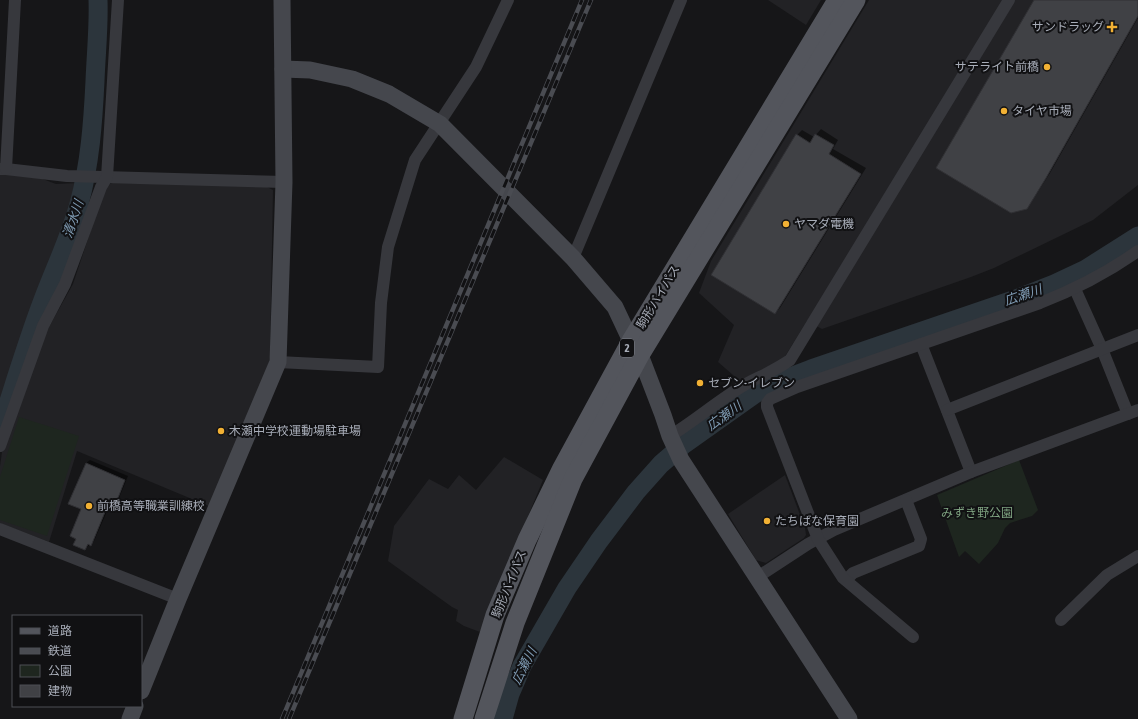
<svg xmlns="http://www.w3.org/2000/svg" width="1138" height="719" font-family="'Asap Condensed','Noto Sans JP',sans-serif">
<rect width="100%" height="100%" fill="#161618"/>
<g fill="#222225">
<polygon points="768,0 821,0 806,25"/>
<polygon points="869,0 1138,0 1138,185 1093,220 994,268 971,277 822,329 807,321 784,358 740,381 718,362 734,325 699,293 711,261"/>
<polygon points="0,173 37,177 56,184 79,183 71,217 48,269 29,319 26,328 28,328 0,409"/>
<polygon points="113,183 265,186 273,190 270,358 268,367 211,507 77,451 49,542 0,523 0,466 2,452 40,343 73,284 106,185"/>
<polygon points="504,457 543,480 480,632 464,626 456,621 458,610 452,607 388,561 394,526 429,479 448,489 459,475 476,490"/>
<polygon points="785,475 805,528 806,535 804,538 766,563 756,560 728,514"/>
</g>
<g fill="#1e261f">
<polygon points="19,417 79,436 47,536 0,520 0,477"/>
<polygon points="1019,460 1038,510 1032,516 1010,523 1005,528 998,543 979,564 965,551 959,557 937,495"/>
</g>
<g fill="#0007">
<polygon points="1035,0 1138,0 1138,18 1050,173 1030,204 1026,208"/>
<polygon points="821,129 838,140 833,149 866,168 780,308 775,313 797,135 802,130 814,137"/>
<polygon points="90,460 128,476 119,498 116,501 112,500 94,541 85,549 77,538 82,509 86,463"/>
</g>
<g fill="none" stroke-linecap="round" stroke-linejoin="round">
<g stroke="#2c353c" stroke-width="19">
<path d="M0,429C14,386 27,342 43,300C55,268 70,237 79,204C90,164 93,122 95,81C96,54 99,27 98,0"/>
<polyline points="503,719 510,694 522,666 567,588 599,541 636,492 661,464 683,445 745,401 762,389 777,382 811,369 1016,299 1054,284 1086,269 1138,236"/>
</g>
</g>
<g fill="#404145" stroke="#303034">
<polygon points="1034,0 1138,0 1138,16 1046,178 1027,209 1011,213 936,168"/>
<polygon points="796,134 810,143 815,134 834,145 829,154 861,174 775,314 711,275"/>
<polygon points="86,463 125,480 116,503 110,500 91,546 88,544 85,550 73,545 76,539 70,536 81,509 68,504"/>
</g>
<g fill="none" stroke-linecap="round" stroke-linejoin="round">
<g stroke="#37383d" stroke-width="12">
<polyline points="0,169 6,169 67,176 284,182"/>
<polyline points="6,169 15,0"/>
<polyline points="573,258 681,0"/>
<polyline points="1075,289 1102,349 1128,414"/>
<polyline points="921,344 971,472"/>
<polyline points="278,362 378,367 381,303 388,247 415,160 476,67 508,0"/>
<polyline points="947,410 1138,335"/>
<path d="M670,436C696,420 720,399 746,384C761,376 776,370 790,360L1009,0"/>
<polyline points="0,446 43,326 65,284 101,187 107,177 118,0"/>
<polyline points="0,529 178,599"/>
<polyline points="756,578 808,544 834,530 971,472 1138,410"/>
<polyline points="846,580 853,573 919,546 921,539 906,500"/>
<polyline points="1061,620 1107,575 1138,556"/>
<path d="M913,637L843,578L818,539L767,407V403L770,399L797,387L1040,303C1076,289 1107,273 1138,251"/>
</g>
<g stroke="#45474d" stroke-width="17">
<polyline points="283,69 310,70 352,79 389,94 440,124 573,258 615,307 631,341 640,355 663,415 670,436 681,460 849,719"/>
<polyline points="141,691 178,599 278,362 284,182 282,0"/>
<polyline points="130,719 135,706"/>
</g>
<g stroke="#53555c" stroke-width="19">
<polyline points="463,719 495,615 527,540 562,468 631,341 837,0"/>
<polyline points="484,719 515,623 573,479 640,355 856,0"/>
</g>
<g stroke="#4a4c52" stroke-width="4.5">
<g id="rail">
<polyline points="282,719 582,0"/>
<polyline points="289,719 591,0"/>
</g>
</g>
<use href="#rail" stroke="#111113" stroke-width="3" stroke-dasharray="9" stroke-linecap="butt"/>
</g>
<g fill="#f2b134" stroke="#111113" stroke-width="1.5">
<path d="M1110 21h4v4h4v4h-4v4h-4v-4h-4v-4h4z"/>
<circle cx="1047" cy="67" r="4"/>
<circle cx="1004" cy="111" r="4"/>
<circle cx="786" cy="224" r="4"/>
<circle cx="700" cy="383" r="4"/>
<circle cx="221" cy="431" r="4"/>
<circle cx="89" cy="506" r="4"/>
<circle cx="767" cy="521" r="4"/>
</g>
<g text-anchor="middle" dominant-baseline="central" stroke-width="4" stroke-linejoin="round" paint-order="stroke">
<rect fill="#111113" stroke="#7b7e86" stroke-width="1" x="620" y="339" width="14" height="18" rx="3"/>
<g font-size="11" font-weight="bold" fill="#a8adb8">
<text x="627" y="348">2</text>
</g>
<g font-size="12" fill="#a8adb8" stroke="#111113" text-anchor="start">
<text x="1104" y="27" text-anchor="end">サンドラッグ</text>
<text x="1039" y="67" text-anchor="end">サテライト前橋</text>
<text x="1012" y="111">タイヤ市場</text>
<text x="794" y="224">ヤマダ電機</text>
<text x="708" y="383">セブン-イレブン</text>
<text x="229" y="431">木瀬中学校運動場駐車場</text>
<text x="97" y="506">前橋高等職業訓練校</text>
<text x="775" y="521">たちばな保育園</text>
</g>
<g font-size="12" fill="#a8adb8" stroke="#111113">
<text transform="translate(658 297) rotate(-59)">駒形バイパス</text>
<text transform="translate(509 584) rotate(-68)">駒形バイパス</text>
</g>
<g font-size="12" fill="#7fa381" stroke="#111113">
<text x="977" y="513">みずき野公園</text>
</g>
<g font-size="13" font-style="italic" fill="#7f9bb3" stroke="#111113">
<text transform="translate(73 219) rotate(-71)">清水川</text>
<text transform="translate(1023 295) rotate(-19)">広瀬川</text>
<text transform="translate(724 416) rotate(-36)">広瀬川</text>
<text transform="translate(524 666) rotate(-63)">広瀬川</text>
</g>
</g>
<rect x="12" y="615" width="130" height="92" fill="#111113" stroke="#4d4f55"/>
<rect x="20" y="628" width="20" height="6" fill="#53555c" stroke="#4d4f55"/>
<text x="48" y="635" font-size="12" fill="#a8adb8">道路</text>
<rect x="20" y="648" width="20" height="6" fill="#4a4c52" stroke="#4d4f55"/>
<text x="48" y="655" font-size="12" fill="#a8adb8">鉄道</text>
<rect x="20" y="665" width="20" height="12" fill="#1e261f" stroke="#4d4f55"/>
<text x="48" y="675" font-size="12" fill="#a8adb8">公園</text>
<rect x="20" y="685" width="20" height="12" fill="#404145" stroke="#4d4f55"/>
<text x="48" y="695" font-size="12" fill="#a8adb8">建物</text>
</svg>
